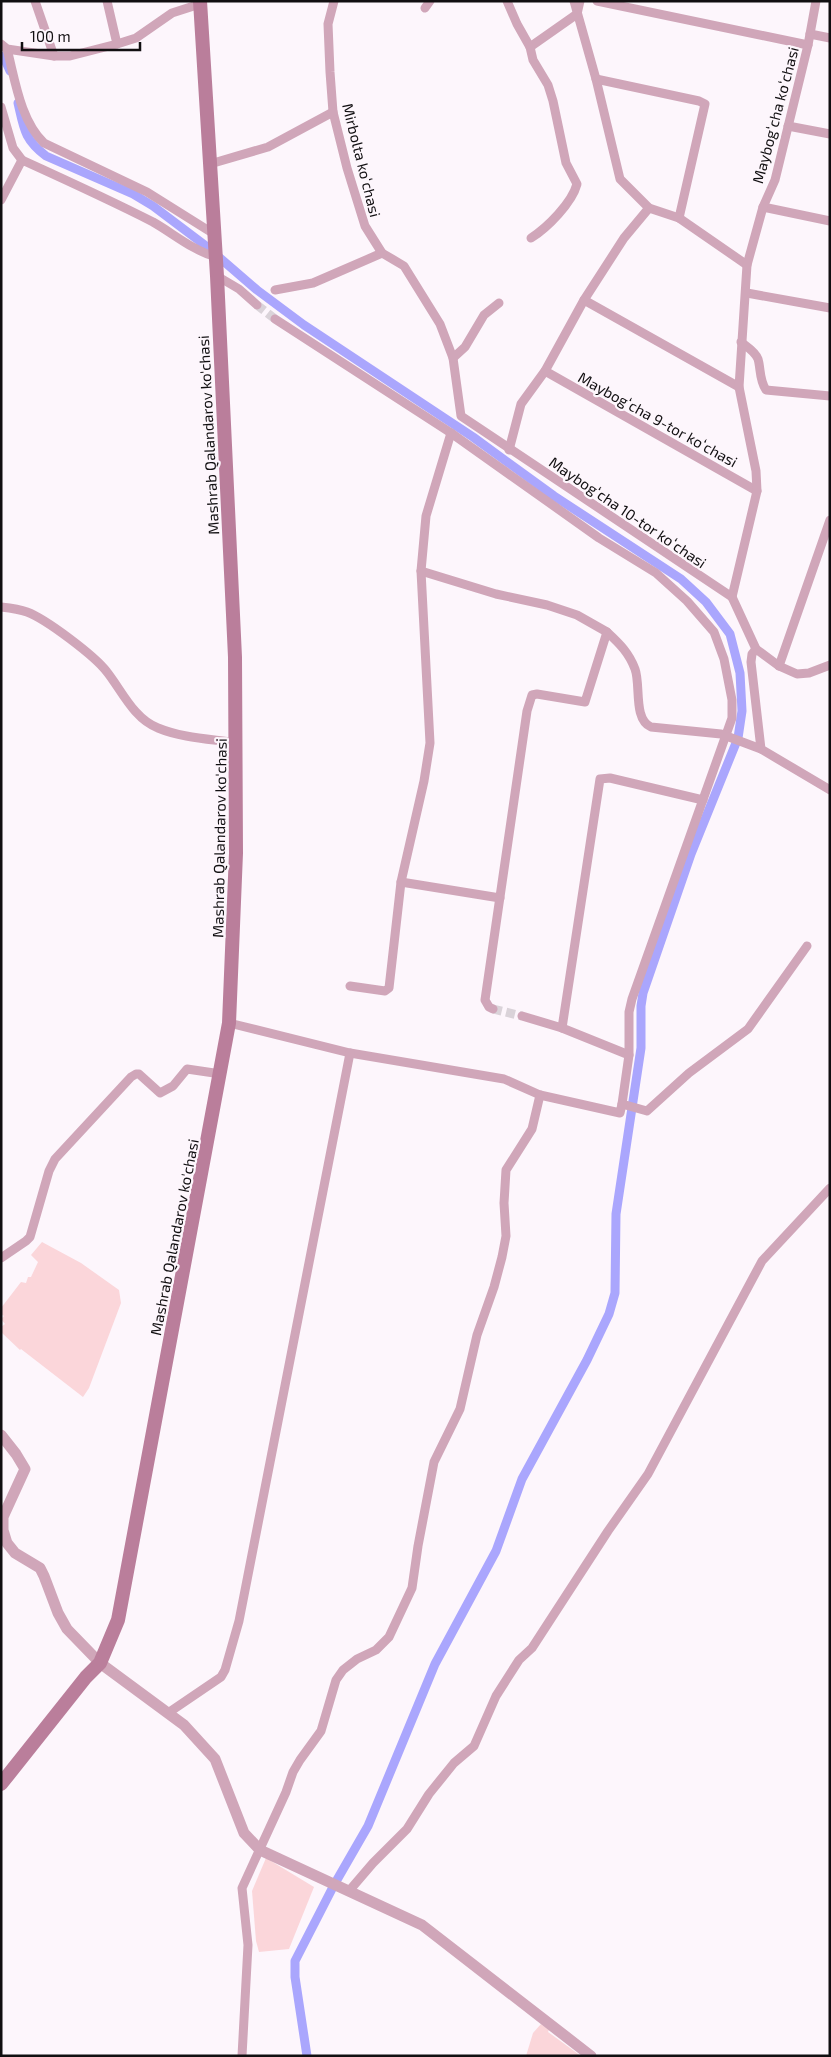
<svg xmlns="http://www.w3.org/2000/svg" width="831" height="2057" font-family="'Exo 2',sans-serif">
<rect width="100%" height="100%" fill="#fdf6fc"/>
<g fill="#fbd6da">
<polygon points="42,1242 81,1263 119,1290 121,1303 89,1388 83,1397 21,1349 20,1350 1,1332 1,1327 5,1324 1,1319 4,1316 1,1314 1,1308 21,1282 26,1283 28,1277 31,1277 38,1262 31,1255"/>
<polygon points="266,1858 314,1887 289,1949 259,1952 256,1941 252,1891"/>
<polygon points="541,2024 549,2030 548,2032 581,2056 526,2056 533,2033"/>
</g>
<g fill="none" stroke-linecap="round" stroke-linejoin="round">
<g stroke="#aaa6fd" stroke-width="9">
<polyline points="1,56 5,60 10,71"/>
<path d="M18,103C24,129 24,139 46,156L133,194L153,206L206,246L257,290L304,325L473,437L554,496L681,579L706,602L730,634L740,673L742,711L738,738L691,854L643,993L641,1006V1048L616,1214L615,1293L609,1314L587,1360L522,1479L496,1551L435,1664L368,1826L334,1885L295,1961V1977L307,2056"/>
</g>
<g stroke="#dad3d9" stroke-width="9" stroke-dasharray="9 4.5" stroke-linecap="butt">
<polyline points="257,305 275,319"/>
<polyline points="493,1009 522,1016"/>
</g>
<g stroke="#d0a6b9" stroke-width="9">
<polyline points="35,1 54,56"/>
<polyline points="334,1 328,24 330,72 333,112 347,168 365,226 382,253 404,266 440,324 453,358 461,416 732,597"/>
<polyline points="507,1 517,24 530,47 577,14 580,1"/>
<polyline points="574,1 596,79 620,179 649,208 679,218 747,265"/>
<polyline points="597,1 808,45"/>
<polyline points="425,8 430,1"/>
<polyline points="810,34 830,38"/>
<polyline points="1,44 7,49 54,56 70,56 117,44 107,1"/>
<polyline points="117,44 136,38 172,13 200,4"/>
<path d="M530,47L533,60L548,85L553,101L566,163L577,184C572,203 547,228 531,238"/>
<path d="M7,49C15,79 20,120 44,143L147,192L214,234"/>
<polyline points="596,79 699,101 705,104 679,218"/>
<polyline points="1,107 13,148 22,160"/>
<polyline points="788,126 830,134"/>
<polyline points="210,164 268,147 333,112"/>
<path d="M1,200L22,160C66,180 110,200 153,222C174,234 192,250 216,257"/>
<polyline points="763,207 830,221"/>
<polyline points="217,276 239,289 257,305"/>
<polyline points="275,290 313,283 382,253"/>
<polyline points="747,293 830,308"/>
<polyline points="584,300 739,387"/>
<polyline points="275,319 451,433 599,538 656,573 687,601 714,632 724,659 732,700 732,718 632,999 629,1012 629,1055 622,1104 647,1111 689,1073 748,1029 807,946"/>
<path d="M741,342C747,347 755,351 758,359C761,369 759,380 766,390L830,396"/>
<polyline points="453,358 465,347 484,315 499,303"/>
<polyline points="545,371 757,491"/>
<polyline points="509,450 521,404 545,371 584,300 624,238 649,208"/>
<polyline points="421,571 496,594 547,605 577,615 607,632"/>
<polyline points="732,597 757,491 756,471 739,387 747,265 763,207 775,180 808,45 816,1"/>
<polyline points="732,597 756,649 779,666 797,674 809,673 830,665"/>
<path d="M1,607C10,608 19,609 27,612C46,619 95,656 107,672C122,691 134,719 158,728C182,738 211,739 237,743"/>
<polyline points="756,649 752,654 751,662 761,749 830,790"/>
<polyline points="779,666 830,520"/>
<polyline points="401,882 500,898"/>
<polyline points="350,986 385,991 389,988 401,882 424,781 430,743 421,571 426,516 451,433"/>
<path d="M493,1009L489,1007L485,1000L527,711L532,695L537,694L585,702L607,632C620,644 629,653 635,669C641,685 633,719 651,727L721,734L761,749"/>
<polyline points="522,1016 562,1028 629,1055"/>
<polyline points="229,1023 350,1053 504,1079 540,1095 620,1113 622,1104"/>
<polyline points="562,1028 600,779 610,778 703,800"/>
<polyline points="1,1258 26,1241 30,1237 49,1171 55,1159 131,1077 136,1074 139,1074 160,1093 173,1086 187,1069 221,1074"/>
<polyline points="168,1713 221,1677 225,1670 239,1621 350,1053"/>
<polyline points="349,1891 373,1863 407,1829 429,1794 454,1763 474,1746 496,1696 519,1660 532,1648 608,1531 648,1474 762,1261 830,1188"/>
<polyline points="242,2056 248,1945 242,1888 286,1792 293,1772 300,1760 321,1731 336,1680 343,1670 357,1659 376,1650 389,1637 412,1588 418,1546 434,1462 460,1409 477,1335 494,1287 502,1257 506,1236 504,1203 506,1170 532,1129 540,1095"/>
</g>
<polyline stroke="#d0a6b9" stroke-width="11" points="1,1435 16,1454 25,1469 3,1517 3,1530 7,1543 15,1553 40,1568 44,1576 58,1613 67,1629 100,1663 184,1725 215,1759 244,1833 260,1850 422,1925 591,2056"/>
<polyline stroke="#ba7e9b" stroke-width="14" points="1,1784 86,1677 100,1663 118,1620 229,1023 236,853 235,657 217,276 200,1"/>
</g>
<g text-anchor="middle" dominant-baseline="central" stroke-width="4.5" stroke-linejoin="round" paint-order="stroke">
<g font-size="15" fill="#110f11" stroke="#fdf6fc">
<text transform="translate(775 115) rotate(-75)">Maybogʻcha koʻchasi</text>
<text transform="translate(362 160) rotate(76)">Mirbolta koʻchasi</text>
<text transform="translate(658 419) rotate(29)">Maybogʻcha 9-tor koʻchasi</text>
<text transform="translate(208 435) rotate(-93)">Mashrab Qalandarov ko'chasi</text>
<text transform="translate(628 512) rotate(34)">Maybogʻcha 10-tor koʻchasi</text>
<text transform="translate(219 838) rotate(-89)">Mashrab Qalandarov ko'chasi</text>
<text transform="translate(174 1237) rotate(-79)">Mashrab Qalandarov ko'chasi</text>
</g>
</g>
<rect width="831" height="2057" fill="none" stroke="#110f11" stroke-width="5"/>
<path d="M22 42v8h118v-8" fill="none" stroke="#110f11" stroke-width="2.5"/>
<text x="30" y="42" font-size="15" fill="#110f11" stroke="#fdf6fc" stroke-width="4" paint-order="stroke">100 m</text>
</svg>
